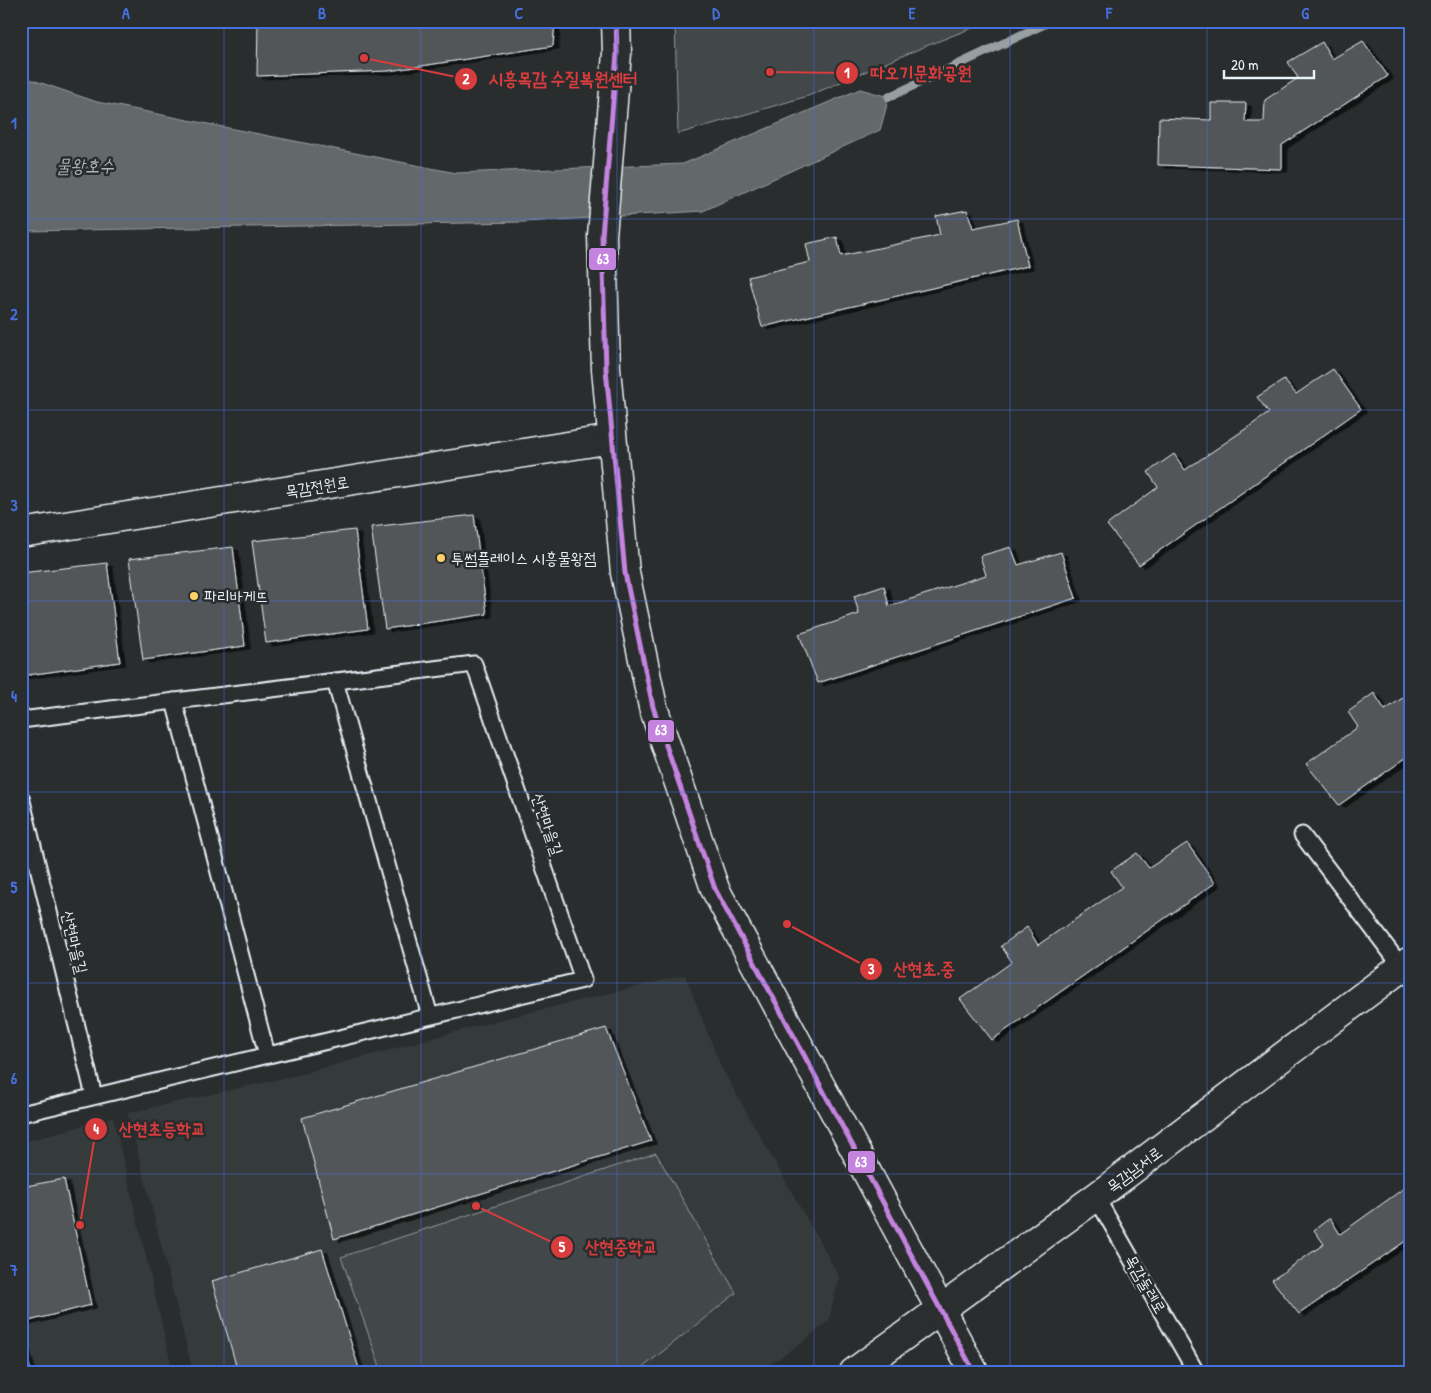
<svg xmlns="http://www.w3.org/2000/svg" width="1431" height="1393" font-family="'Patrick Hand','Poor Story',sans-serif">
<defs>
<filter id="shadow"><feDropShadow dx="5.5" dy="3" stdDeviation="0" flood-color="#0009"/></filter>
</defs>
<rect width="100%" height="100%" fill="#2a2d2e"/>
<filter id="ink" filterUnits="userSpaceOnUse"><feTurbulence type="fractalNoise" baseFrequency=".02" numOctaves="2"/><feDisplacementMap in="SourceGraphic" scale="10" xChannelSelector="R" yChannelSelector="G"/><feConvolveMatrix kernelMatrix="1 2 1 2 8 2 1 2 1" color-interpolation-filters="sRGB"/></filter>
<g filter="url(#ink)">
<g fill="#363a3b">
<polygon points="685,975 721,1067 839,1276 829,1320 803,1342 758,1372 193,1372 128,1113 298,1075 491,1022"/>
<polygon points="113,1117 173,1372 21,1372 21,1143"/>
</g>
<g fill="#424648" stroke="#959ca0">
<polygon points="675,21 990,21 921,48 808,96 678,134"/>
<polygon points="656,1153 736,1293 637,1372 382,1372 341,1257"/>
</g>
<polygon fill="#63686b" stroke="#989fa3" points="21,76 97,102 456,173 683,164 860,89 889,97 880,130 703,211 524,222 26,231 21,232"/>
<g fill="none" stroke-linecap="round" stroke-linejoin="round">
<polyline stroke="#989fa3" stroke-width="9" points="889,97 1051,21"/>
</g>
<g fill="#535759" stroke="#e8f1f8" filter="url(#shadow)">
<polygon points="258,21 555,21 553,46 388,71 257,76"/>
<polygon points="1363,41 1388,76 1282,145 1282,169 1158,165 1159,118 1211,120 1211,103 1246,103 1245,122 1264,122 1265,100 1298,78 1288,62 1322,42 1332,59"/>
<polygon points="967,210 973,228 1017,219 1028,266 762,327 748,277 810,262 806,244 837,237 841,256 940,235 936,216"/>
<polygon points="1333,369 1361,409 1139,565 1107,525 1158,487 1148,472 1174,454 1185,470 1269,413 1257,397 1284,380 1296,394"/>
<polygon points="474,515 487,614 385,629 371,527"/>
<polygon points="355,530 368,629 266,643 252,541"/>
<polygon points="233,547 245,646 143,660 129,559"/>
<polygon points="1011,547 1018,565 1061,552 1076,598 818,683 799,634 859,614 854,596 884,586 889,606 986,575 980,556"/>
<polygon points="107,563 120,662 21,676 21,573"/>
<polygon points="1374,693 1385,710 1410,693 1410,755 1339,805 1306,764 1358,727 1348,712"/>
<polygon points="1187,843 1215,883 992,1040 960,999 1012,962 1001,946 1027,927 1038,945 1122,887 1111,871 1137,853 1149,868"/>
<polygon points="606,1028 651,1141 334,1239 302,1118"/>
<polygon points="64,1179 91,1305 21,1323 21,1187"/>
<polygon points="1410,1184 1410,1238 1299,1314 1272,1280 1324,1244 1314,1230 1330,1218 1340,1234"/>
<polygon points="322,1249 360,1372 238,1372 212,1281"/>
<polygon points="21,1337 22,1337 31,1372 21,1372"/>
</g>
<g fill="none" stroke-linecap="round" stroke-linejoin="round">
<g stroke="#e8f1f8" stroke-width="19">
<g id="lane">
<polyline points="335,681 430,1016"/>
<polyline points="174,701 267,1055"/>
<polyline points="21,720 474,664 583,980 21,1114"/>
<polyline points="21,797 94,1096"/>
<polyline points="1302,835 1410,978"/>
<polyline points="1096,1197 1196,1372"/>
</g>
</g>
<g stroke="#e8f1f8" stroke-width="31">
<g id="street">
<polyline points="21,533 612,439"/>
<polyline points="854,1372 1096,1197 1410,961"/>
</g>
</g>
<g stroke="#e8f1f8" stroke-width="31">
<polyline id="secondary" points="616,21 617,53 602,236 606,369 625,573 653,707 715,889 974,1372"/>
</g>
<use href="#lane" stroke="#2a2d2e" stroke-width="15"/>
<use href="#street" stroke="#2a2d2e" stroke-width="28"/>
<use href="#secondary" stroke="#2a2d2e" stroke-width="28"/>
<g stroke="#2a2d2e" stroke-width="9">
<polyline id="bus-1" points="616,21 617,53 602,236 606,369 625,573 653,707 715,889 974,1372"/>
</g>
<use href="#bus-1" stroke="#c483df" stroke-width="5"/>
</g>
</g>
<path fill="none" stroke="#466fde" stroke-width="1" stroke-opacity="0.55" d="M224,21V1372M421,21V1372M617,21V1372M814,21V1372M1010,21V1372M1207,21V1372M21,219H1410M21,410H1410M21,601H1410M21,792H1410M21,983H1410M21,1174H1410"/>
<g fill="#ffd166" stroke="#2a2d2e" stroke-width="2">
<circle cx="441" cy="558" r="5"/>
<circle cx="194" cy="596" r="5"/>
</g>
<g text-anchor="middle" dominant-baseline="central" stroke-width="5" stroke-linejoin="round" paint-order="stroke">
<g font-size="16" fill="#e8f1f8" stroke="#2a2d2e">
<text transform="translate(317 486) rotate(-9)">목감전원로</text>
<text transform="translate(548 824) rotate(71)">산현마을길</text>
<text transform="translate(75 942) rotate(76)">산현마을길</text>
<text transform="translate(1134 1169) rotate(-37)">목감남서로</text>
<text transform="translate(1146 1284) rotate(60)">목감둘레로</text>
</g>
<g font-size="16" fill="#e8f1f8" stroke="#2a2d2e" text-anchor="start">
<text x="451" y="558">투썸플레이스 시흥물왕점</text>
<text x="204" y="596">파리바게뜨</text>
</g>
<g font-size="18" font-style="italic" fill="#acb3b9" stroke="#2a2d2e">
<text x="85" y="165">물왕호수</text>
</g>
</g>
<path fill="none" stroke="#d83c3d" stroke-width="2" d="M770 72L847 73M364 58L466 79M787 924L871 969M80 1225L96 1129M476 1206L562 1247"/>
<g fill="#d83c3d" stroke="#2a2d2e" stroke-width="2">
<circle cx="770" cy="72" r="5"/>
<circle cx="364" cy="58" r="5"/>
<circle cx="787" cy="924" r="5"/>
<circle cx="80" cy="1225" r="5"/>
<circle cx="476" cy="1206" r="5"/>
<circle cx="847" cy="73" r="12"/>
<circle cx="466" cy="79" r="12"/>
<circle cx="871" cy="969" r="12"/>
<circle cx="96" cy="1129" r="12"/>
<circle cx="562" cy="1247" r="12"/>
</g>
<g font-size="15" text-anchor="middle" font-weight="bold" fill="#fff">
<text x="847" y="78">1</text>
<text x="466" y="84">2</text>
<text x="871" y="974">3</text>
<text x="96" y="1134">4</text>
<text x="562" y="1252">5</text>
</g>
<g font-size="18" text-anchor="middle" font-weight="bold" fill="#d83c3d" stroke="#2a2d2e" stroke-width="5" stroke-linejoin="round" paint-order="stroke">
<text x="921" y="79">따오기문화공원</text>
<text x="563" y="85">시흥목감 수질복원센터</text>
<text x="924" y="975">산현초.중</text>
<text x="162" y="1135">산현초등학교</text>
<text x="621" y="1253">산현중학교</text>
</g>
<g stroke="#2a2d2e" stroke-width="2">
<rect x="588" y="247" width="29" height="24" rx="5" fill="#c483df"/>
<rect x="647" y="719" width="28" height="24" rx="5" fill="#c483df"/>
<rect x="847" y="1150" width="29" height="24" rx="5" fill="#c483df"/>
</g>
<g font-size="14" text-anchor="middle" font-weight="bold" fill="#fff">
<text x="603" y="264">63</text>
<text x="661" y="735">63</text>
<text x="861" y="1167">63</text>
</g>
<rect width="1431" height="1393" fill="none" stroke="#2a2d2e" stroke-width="55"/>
<path d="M1224 70v8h90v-8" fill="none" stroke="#e8f1f8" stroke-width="2.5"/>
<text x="1231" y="70" font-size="15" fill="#e8f1f8" stroke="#2a2d2e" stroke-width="4" paint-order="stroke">20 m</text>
<rect x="28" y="28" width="1376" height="1338" fill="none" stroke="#466fde" stroke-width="2"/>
<g font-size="16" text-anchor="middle" font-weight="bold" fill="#466fde">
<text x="126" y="19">A</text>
<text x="322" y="19">B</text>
<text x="519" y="19">C</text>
<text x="716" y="19">D</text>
<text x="912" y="19">E</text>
<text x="1109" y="19">F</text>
<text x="1305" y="19">G</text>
<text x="14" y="129">1</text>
<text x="14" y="320">2</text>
<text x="14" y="511">3</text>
<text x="14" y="702">4</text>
<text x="14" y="893">5</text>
<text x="14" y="1084">6</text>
<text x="14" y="1276">7</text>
</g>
</svg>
